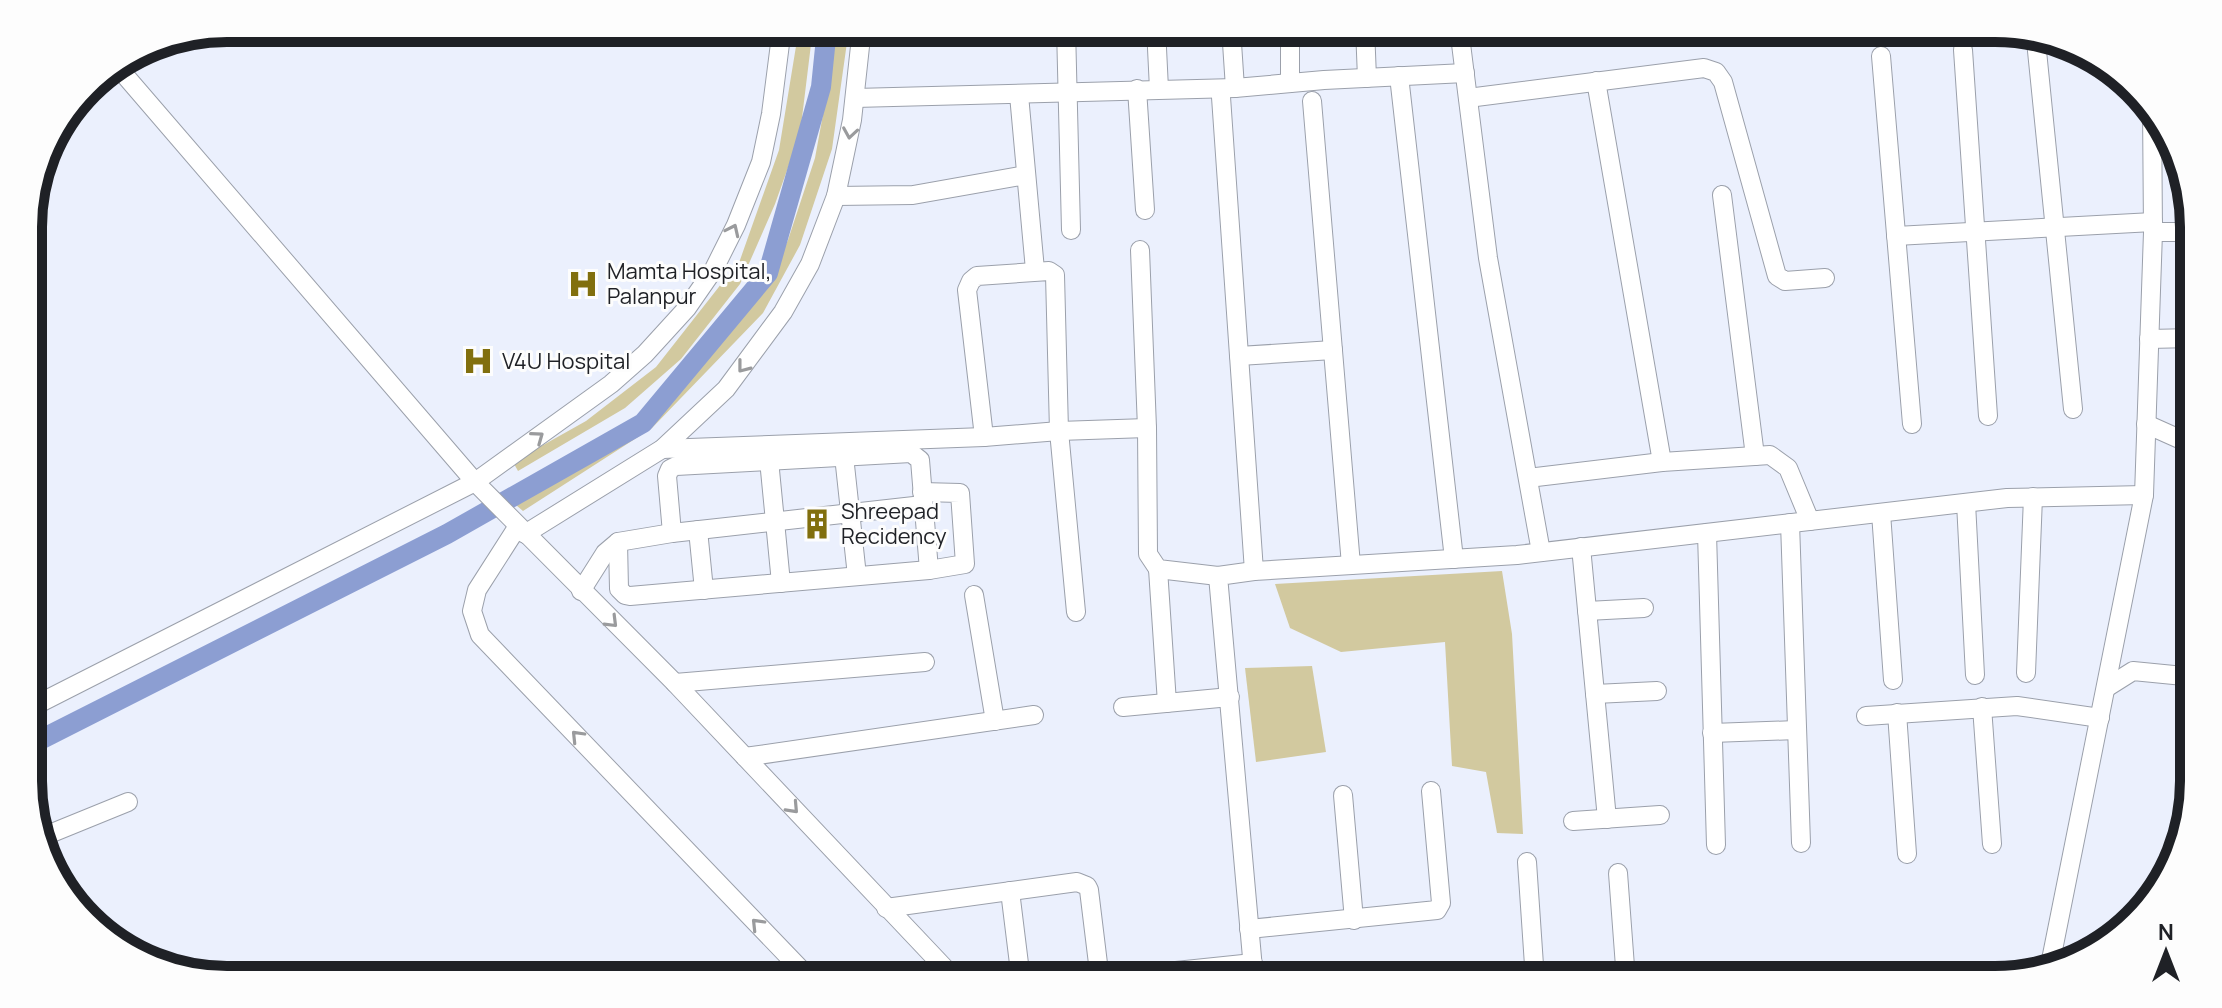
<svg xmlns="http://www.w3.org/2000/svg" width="2222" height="1008" font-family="Manrope,sans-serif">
<rect width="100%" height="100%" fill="#ebf0fd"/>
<g fill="#d2c99f">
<polygon points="799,28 813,28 800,134 775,204 740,284 681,359 625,408 518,471 513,462 586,421 656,367 740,260 779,150"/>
<polygon points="835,28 849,28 832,149 800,245 763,313 652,428 523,511 516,505 649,423 768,284 788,240 815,158 828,87"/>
<polygon points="1502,571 1512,634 1523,834 1497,833 1486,772 1452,766 1445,642 1341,652 1290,628 1275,584"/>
<polygon points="1312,666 1326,752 1256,762 1245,668"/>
</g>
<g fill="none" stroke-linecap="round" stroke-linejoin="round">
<polyline stroke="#8c9ed2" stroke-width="20" points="30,745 447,534 643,423 768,273 821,87 827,28"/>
<g stroke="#9ba0ab" stroke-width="20">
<g id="minor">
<polyline points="1066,28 1071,230"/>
<polyline points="1156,28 1159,89"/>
<polyline points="1231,28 1235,88"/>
<polyline points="1290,28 1290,83"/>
<polyline points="1365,28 1367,78"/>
<polyline points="1459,28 1488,258 1541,552"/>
<polyline points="2036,41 2073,409"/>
<polyline points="1963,50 1988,416"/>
<polyline points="1881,56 1912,424"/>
<polyline points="116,65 475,482 675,683 956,980"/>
<polyline points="1399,76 1454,559"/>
<polyline points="1596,81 1662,462"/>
<polyline points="1137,89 1145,210"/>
<polyline points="1019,95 1035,270"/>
<polyline points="1221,97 1254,571"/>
<polyline points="855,98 1235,88 1324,80 1465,73"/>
<polyline points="1468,98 1704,68 1716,72 1723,82 1777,276 1785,281 1825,278"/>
<polyline points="1312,101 1351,565"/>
<polyline points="1722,195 1755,456"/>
<polyline points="836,196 913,195 1026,175"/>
<polyline points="2153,232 2192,232"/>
<polyline points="1896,236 2153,222"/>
<polyline points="1140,250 1147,428 1148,554 1158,569 1218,576"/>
<polyline points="2149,339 2193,338"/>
<polyline points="1239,356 1333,350"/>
<polyline points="2146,424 2193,445"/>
<polyline points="984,437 967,290 971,281 977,276 1049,271 1055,275 1059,431 1076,612"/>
<polyline points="662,449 984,437 1059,431 1147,428"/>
<polyline points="844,456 857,576"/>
<polyline points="769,460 781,583"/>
<polyline points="1528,478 1662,462 1770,455 1788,468 1810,521"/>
<polyline points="1966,503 1975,675"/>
<polyline points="1881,513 1893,680"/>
<polyline points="1790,523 1801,843"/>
<polyline points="518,526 477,590 472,611 480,635 811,980"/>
<polyline points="698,530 704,590"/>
<polyline points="672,533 667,476 670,469 676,466 911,453 920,460 929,570"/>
<polyline points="1707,533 1716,845"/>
<polyline points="525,534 662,449 726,389 783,312 810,264 836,196 852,120 862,28"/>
<polyline points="618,542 619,589 625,595 630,596 929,570 965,564 960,493 922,492"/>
<polyline points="1581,547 1607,819"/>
<polyline points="1158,569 1167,703"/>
<polyline points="581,591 605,553 618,542 672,533 923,505"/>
<polyline points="974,595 995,721"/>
<polyline points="1587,611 1644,608"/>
<polyline points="2026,673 2033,497"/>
<polyline points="675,683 925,662"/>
<polyline points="2106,688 2133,671 2194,677"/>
<polyline points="1595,694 1657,691"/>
<polyline points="1123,707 1230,697"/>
<polyline points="1982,707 1992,844"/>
<polyline points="30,708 475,482 611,384 645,354 687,308 714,269 736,225 761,162 771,114 782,28"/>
<polyline points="1897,713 1907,854"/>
<polyline points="1866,716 2017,706 2100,718"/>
<polyline points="1712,733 1797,730"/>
<polyline points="745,757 1034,715"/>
<polyline points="1343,795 1354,920"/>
<polyline points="1573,821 1660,815"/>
<polyline points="42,837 128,802"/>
<polyline points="1527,862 1535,980"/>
<polyline points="1618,873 1626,980"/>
<polyline points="1010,891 1021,980"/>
<polyline points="886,908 1077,882 1087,886 1089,890 1100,980"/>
<polyline points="1249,929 1437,910 1441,903 1431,791"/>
<polyline points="2050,965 2144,495 2153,232 2152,106"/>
<polyline points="546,973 546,980"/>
<polyline points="457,974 457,980"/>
<polyline points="639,974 640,980"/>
<polyline points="1147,974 1253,963"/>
<polyline points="366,976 366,980"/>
<polyline points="1254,980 1218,576 1254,571 1517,555 2007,498 2144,495"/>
</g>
</g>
<use href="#minor" stroke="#fff" stroke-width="18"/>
</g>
<defs><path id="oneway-chevron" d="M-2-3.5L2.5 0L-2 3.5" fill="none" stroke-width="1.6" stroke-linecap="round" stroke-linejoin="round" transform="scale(2)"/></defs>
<g stroke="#9a9b9d">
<use href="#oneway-chevron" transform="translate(850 133) rotate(99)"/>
<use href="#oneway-chevron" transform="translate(733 230) rotate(-65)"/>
<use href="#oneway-chevron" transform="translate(743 367) rotate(128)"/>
<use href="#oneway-chevron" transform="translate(538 437) rotate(-36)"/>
<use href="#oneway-chevron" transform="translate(612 622) rotate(45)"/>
<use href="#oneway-chevron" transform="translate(577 736) rotate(-134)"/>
<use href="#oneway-chevron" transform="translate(793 808) rotate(47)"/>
<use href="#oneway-chevron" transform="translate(757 924) rotate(-134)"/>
</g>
<defs>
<g id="hospital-bare" transform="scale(2.4)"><path d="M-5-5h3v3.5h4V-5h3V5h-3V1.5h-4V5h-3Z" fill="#816f0e" stroke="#fdfdfd" stroke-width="2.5" paint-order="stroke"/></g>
<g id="building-bare" transform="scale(2.4)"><path d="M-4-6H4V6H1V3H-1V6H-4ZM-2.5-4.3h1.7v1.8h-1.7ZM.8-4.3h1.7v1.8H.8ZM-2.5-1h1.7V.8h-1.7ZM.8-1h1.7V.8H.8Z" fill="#816f0e" stroke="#fdfdfd" stroke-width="2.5" paint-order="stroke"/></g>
</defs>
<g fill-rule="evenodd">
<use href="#hospital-bare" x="583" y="284"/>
<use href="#hospital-bare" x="478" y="361"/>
<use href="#building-bare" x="817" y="524"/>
</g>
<g text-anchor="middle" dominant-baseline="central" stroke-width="6" stroke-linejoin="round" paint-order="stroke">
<g font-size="22" fill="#1f2126" stroke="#fdfdfd" text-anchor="start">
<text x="607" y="271">Mamta Hospital,<tspan x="607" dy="25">Palanpur</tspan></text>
<text x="502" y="361">V4U Hospital</text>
<text x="841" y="511">Shreepad<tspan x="841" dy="25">Recidency</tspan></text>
</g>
</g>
<path d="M0 0H2222V1008H0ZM227 42H1995A185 185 0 0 1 2180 227V781A185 185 0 0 1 1995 966H227A185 185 0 0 1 42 781V227A185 185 0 0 1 227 42Z" fill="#fdfdfd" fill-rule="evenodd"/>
<path fill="none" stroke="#1f2126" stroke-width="10" d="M227 42H1995A185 185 0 0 1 2180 227V781A185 185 0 0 1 1995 966H227A185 185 0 0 1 42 781V227A185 185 0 0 1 227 42Z"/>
<g transform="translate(2166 952)" stroke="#fdfdfd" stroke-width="6" paint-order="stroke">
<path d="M0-6L14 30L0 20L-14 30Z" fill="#1f2126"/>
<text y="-12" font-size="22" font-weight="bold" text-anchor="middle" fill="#1f2126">N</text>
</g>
</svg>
